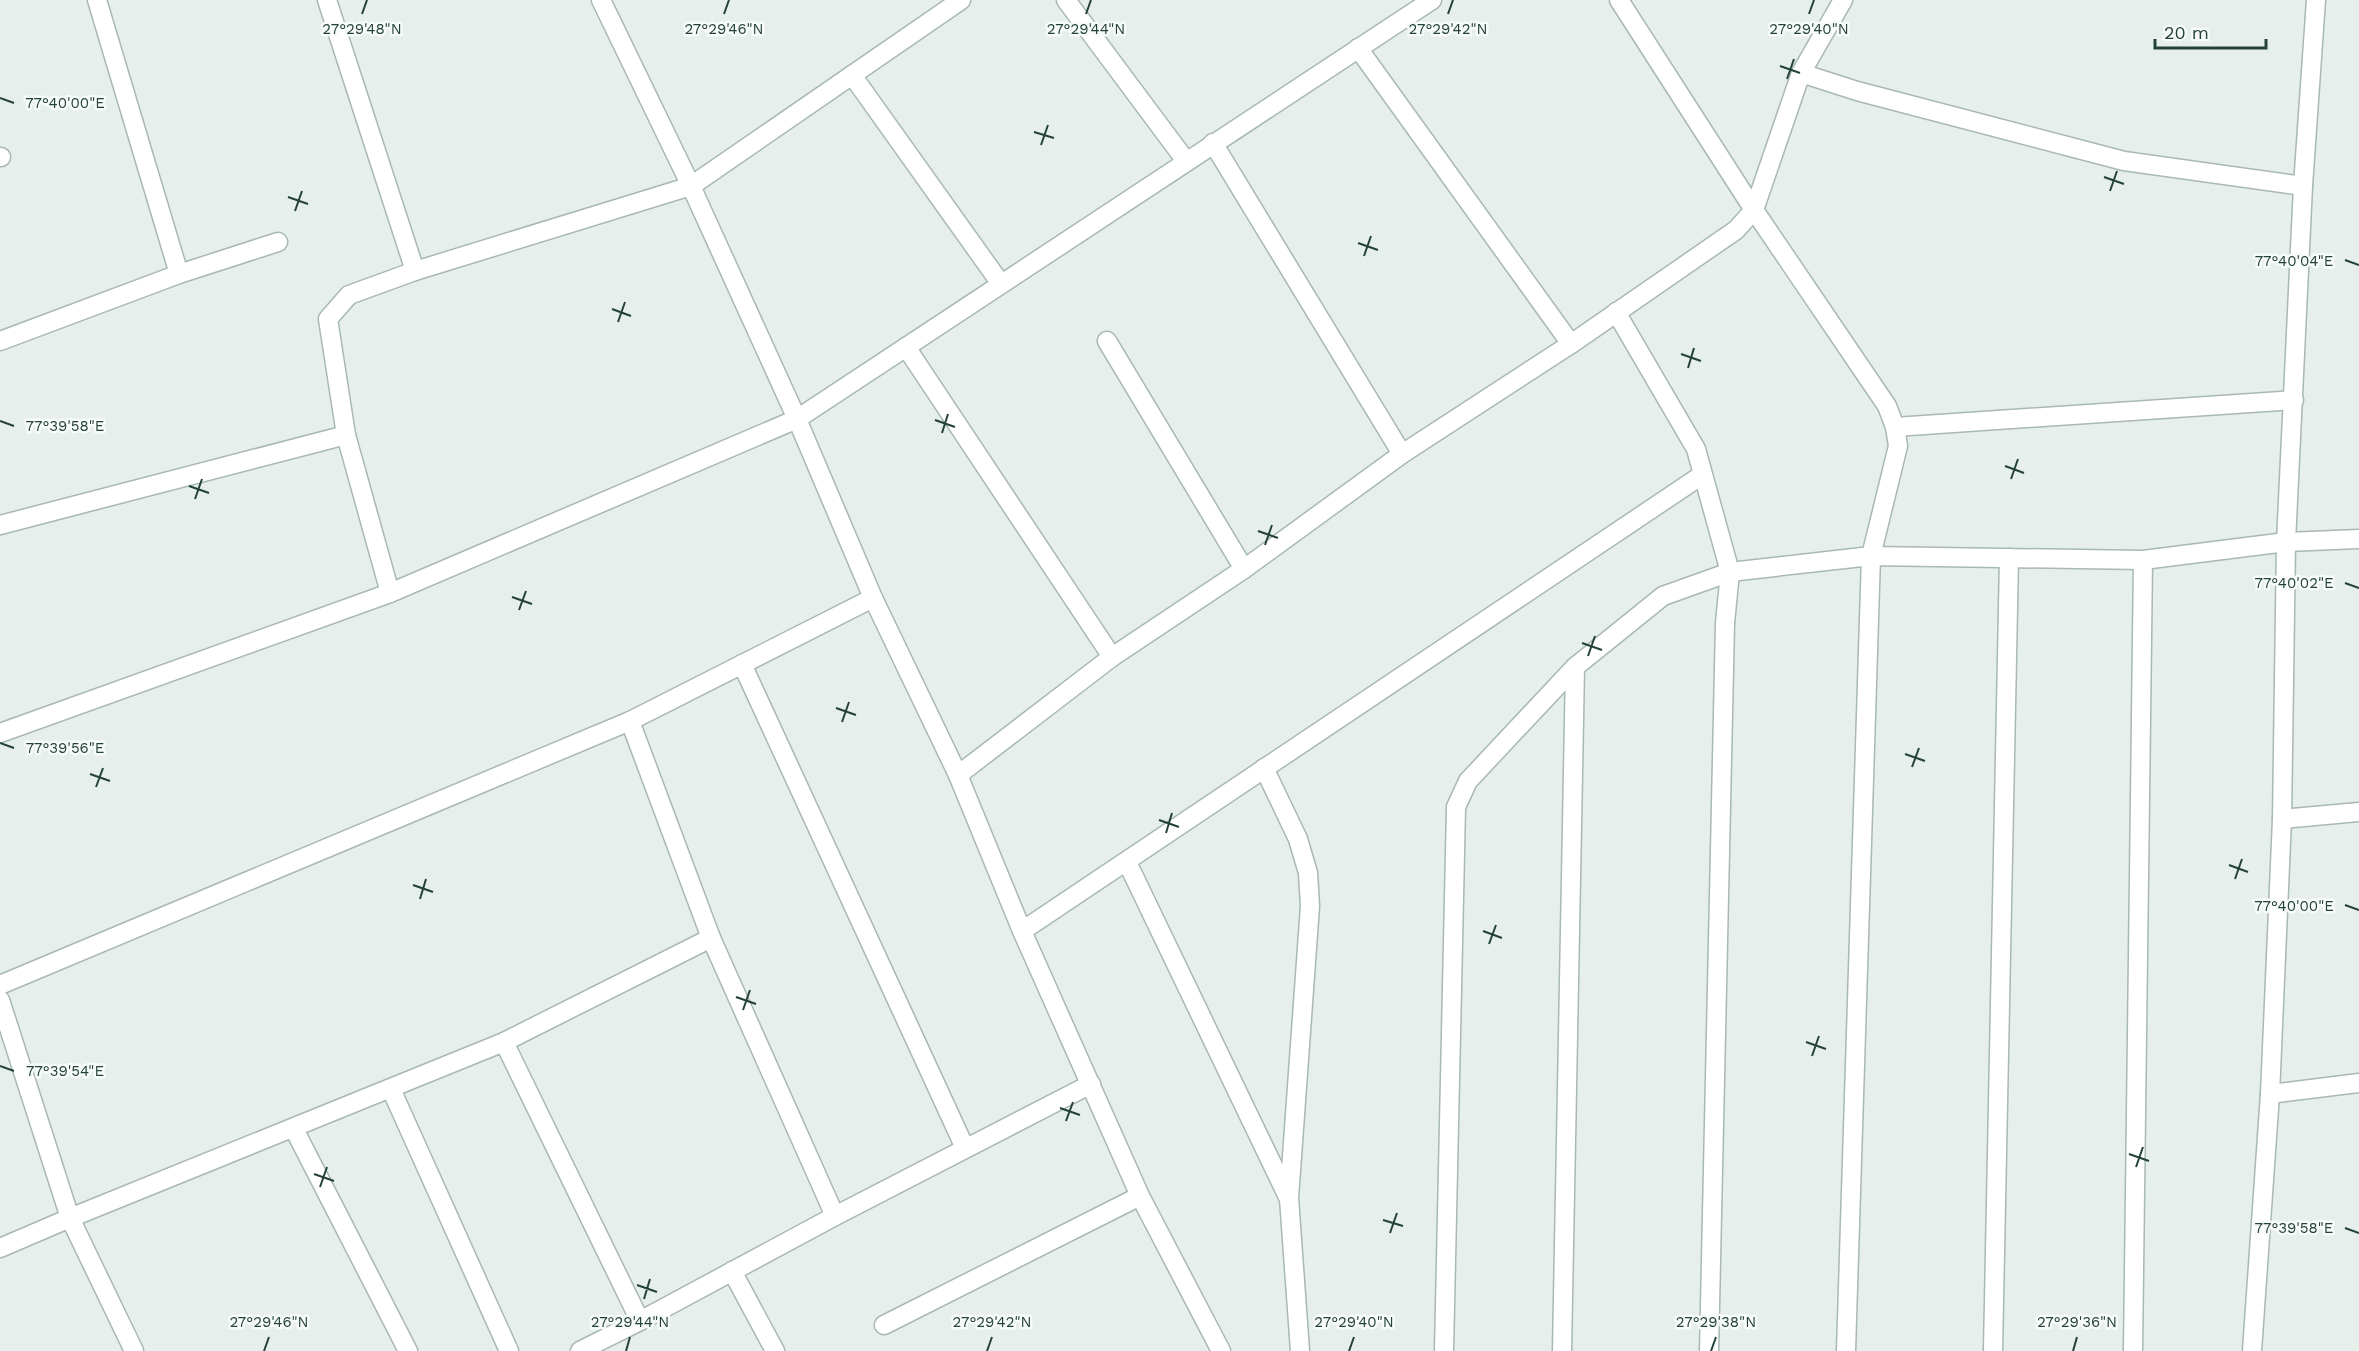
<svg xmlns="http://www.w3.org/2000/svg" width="2359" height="1351" font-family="'Work Sans',sans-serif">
<rect width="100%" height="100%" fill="#e6efeb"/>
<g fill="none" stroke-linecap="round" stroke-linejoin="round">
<g stroke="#a8b8b2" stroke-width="21">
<g id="minor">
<polyline points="97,0 179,274"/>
<polyline points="327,0 415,271"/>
<polyline points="601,0 691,186 797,419 873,598 958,775 1022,931 1140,1196 1221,1351"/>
<polyline points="1066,0 1186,161"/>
<polyline points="1619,0 1754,210 1887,406 1895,427 1898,446 1871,556 1846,1351"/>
<polyline points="1358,48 1571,344"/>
<polyline points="1801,73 1857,91 2124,161 2303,186"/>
<polyline points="852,75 1001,284"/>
<polyline points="1213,143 1402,454"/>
<polyline points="0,157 1,157"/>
<polyline points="1616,312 1696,449 1730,572 1725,623 1709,1351"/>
<polyline points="0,341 179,274 278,242"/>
<polyline points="1107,341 1244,569"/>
<polyline points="906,347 1112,657"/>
<polyline points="1895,427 2294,400"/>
<polyline points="0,525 346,435"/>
<polyline points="390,593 346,435 328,319 349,295 415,271 691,186 961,0"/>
<polyline points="742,664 965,1148"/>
<polyline points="630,721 711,938 835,1216"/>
<polyline points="0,733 390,593 797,419 1432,0"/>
<polyline points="1264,768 1298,839 1308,873 1310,906 1289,1198 1300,1351"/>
<polyline points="958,775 1112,657 1244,569 1402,454 1571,344 1736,230 1754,210 1801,73 1843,0"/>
<polyline points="2282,819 2359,812"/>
<polyline points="1127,862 1288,1197"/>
<polyline points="1022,931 1702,475"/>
<polyline points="0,985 630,721 873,598"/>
<polyline points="0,1000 70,1218 134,1351"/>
<polyline points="504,1042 640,1321"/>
<polyline points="391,1089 509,1351"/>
<polyline points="2270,1094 2359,1083"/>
<polyline points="294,1129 408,1351"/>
<polyline points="0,1248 70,1218 504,1042 711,938"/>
<polyline points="732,1271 775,1351"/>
<polyline points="884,1325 1140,1196"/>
<polyline points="580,1351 640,1321 835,1216 1091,1084"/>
<polyline points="1444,1351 1456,807 1468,781 1575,667 1663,596 1730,572 1871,556 2143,560 2286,542 2359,539"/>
<polyline points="1562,1351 1575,667"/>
<polyline points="1993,1351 2009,558"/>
<polyline points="2133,1351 2143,560"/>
</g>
</g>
<g stroke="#a8b8b2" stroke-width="21">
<polyline id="tertiary" points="2252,1351 2270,1094 2282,819 2286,542 2303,186 2316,0"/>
</g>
<use href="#minor" stroke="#fff" stroke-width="18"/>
<use href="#tertiary" stroke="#fff" stroke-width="18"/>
</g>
<path fill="none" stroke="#24423a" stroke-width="2" d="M362,14L367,0M724,14L729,0M1086,14L1091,0M1448,14L1453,0M1809,14L1814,0M1780,66L1800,73M1787,79L1794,59M0,98L14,103M1034,132L1054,138M1041,145L1048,125M2104,177L2124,184M2110,191L2117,171M288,197L308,204M295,211L302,191M1358,243L1378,250M1364,256L1371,236M2345,260L2359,265M612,309L631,316M618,322L625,302M1681,354L1701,361M1688,368L1694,348M935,420L955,427M0,421L14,426M942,433L948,414M2005,466L2024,473M2011,479L2018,459M189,486L209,493M195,499L202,479M1258,531L1278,538M1265,545L1272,525M2345,583L2359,588M512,597L532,604M519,610L526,591M1582,643L1602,650M1588,656L1595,636M836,708L856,715M842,722L849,702M0,743L14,748M1905,754L1925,761M1912,767L1919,748M90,774L110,781M96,787L103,768M1159,820L1179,827M1166,833L1172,813M2229,865L2248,872M2235,879L2242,859M413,885L433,892M420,899L426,879M2345,905L2359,910M1483,931L1502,938M1489,944L1496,925M736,997L756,1004M743,1010L750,990M1806,1042L1826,1049M1812,1056L1819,1036M0,1066L14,1071M1060,1108L1080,1115M1066,1121L1073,1102M2129,1154L2149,1161M2136,1167L2143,1147M314,1174L334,1181M320,1187L327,1167M1383,1220L1403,1226M2345,1228L2359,1233M1390,1233L1397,1213M637,1285L657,1292M644,1299L650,1279M264,1351L269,1337M626,1351L630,1337M987,1351L992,1337M1349,1351L1354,1337M1711,1351L1716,1337M2073,1351L2077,1337"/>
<g font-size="15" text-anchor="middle" fill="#24423a" stroke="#f7fbf9" stroke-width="5" stroke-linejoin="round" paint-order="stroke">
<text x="362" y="34">27°29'48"N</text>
<text x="724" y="34">27°29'46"N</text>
<text x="1086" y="34">27°29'44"N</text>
<text x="1448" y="34">27°29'42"N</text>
<text x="1809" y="34">27°29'40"N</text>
<text x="65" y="108">77°40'00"E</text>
<text x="2294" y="266">77°40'04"E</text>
<text x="65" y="431">77°39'58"E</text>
<text x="2294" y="588">77°40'02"E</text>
<text x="65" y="753">77°39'56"E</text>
<text x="2294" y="911">77°40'00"E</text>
<text x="65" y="1076">77°39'54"E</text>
<text x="2294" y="1233">77°39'58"E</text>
<text x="269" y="1327">27°29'46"N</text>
<text x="630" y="1327">27°29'44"N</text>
<text x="992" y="1327">27°29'42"N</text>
<text x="1354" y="1327">27°29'40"N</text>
<text x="1716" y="1327">27°29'38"N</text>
<text x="2077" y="1327">27°29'36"N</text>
</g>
<path d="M2155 39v9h111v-9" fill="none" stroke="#24423a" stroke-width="3"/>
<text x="2164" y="39" font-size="18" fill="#24423a" stroke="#f7fbf9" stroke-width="4.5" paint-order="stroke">20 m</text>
</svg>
